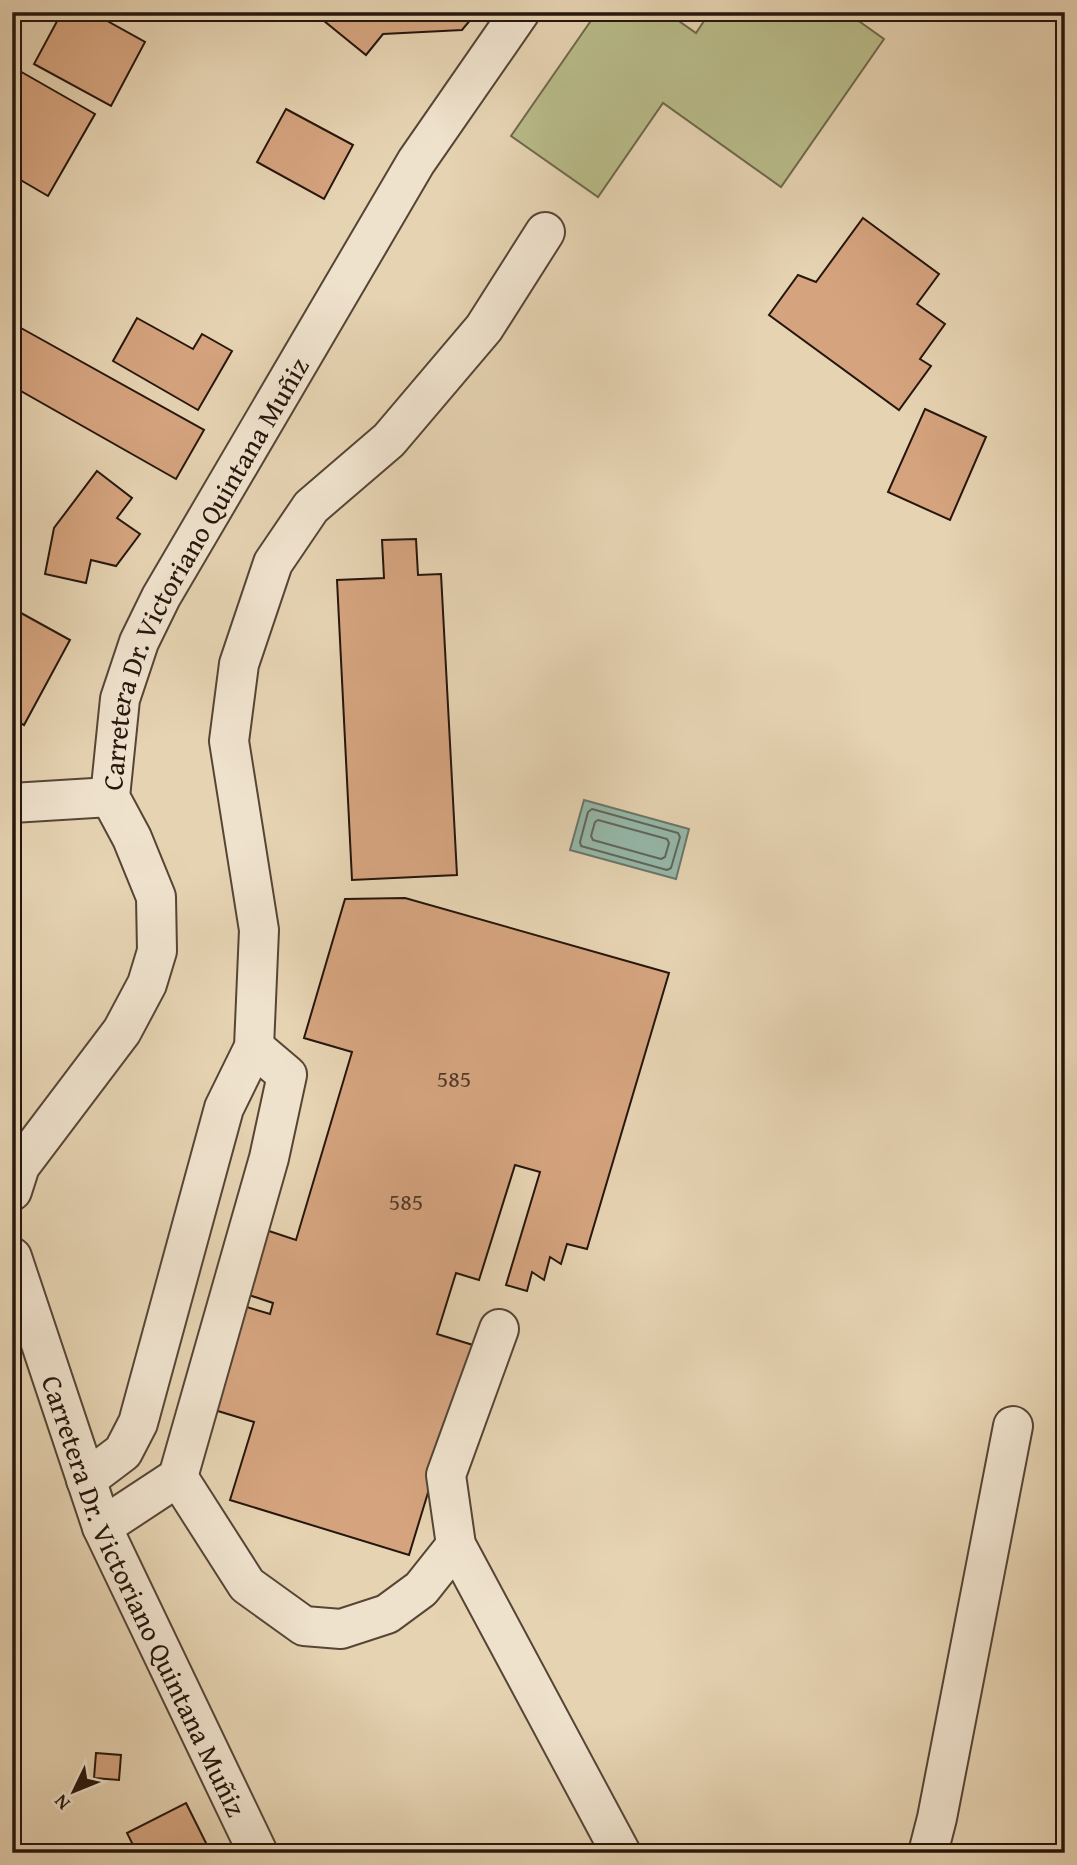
<svg xmlns="http://www.w3.org/2000/svg" width="1077" height="1865" font-family="'Gentium Book Plus',serif">
<rect width="100%" height="100%" fill="#e6d3b2"/>
<filter id="stains"><feTurbulence type="fractalNoise" baseFrequency=".00286" numOctaves="4"/><feColorMatrix values="0 0 0 0 .2 0 0 0 0 .09 0 0 0 0 .02 0 0 0 .5 -.17"/></filter>
<radialGradient id="worn" r=".72"><stop offset=".6" stop-color="#630" stop-opacity="0"/><stop offset="1" stop-color="#630" stop-opacity=".3"/></radialGradient>
<polygon fill="#b8bb89" stroke="#6f684b" stroke-width="2" points="597,12 666,12 696,33 710,12 846,12 884,39 781,187 663,103 598,197 511,136"/>
<polygon fill="#96b8aa" stroke="#69776b" stroke-width="2" points="584,800 689,829 676,879 570,850"/>
<g fill="none" stroke-linecap="round" stroke-linejoin="round">
<g stroke="#5e675c" stroke-width="2">
<polygon points="592,809 678,833 680,837 671,868 667,870 581,846 580,842 588,812"/>
<polygon points="598,820 667,839 669,843 665,857 661,859 593,840 591,836 595,822"/>
</g>
</g>
<g fill="#d5a47f" stroke="#26160d" stroke-width="2">
<polygon points="62,12 91,12 145,42 111,106 34,64"/>
<polygon points="313,12 477,12 462,30 383,34 366,55"/>
<polygon points="18,70 95,114 48,196 12,175 12,79"/>
<polygon points="286,109 353,145 324,199 257,162"/>
<polygon points="863,218 939,274 917,304 945,324 920,359 931,366 899,410 769,315 798,275 816,282"/>
<polygon points="137,318 193,349 202,334 232,351 198,410 113,361"/>
<polygon points="12,323 204,430 176,479 12,386"/>
<polygon points="925,409 986,437 950,520 888,492"/>
<polygon points="97,471 132,498 117,518 140,534 116,566 91,560 86,583 45,574 54,528"/>
<polygon points="416,539 418,575 441,574 457,875 352,880 337,580 384,578 382,540"/>
<polygon points="12,608 70,640 24,725 12,718"/>
<polygon points="405,898 669,973 587,1249 567,1244 561,1264 550,1257 544,1280 532,1272 527,1291 506,1285 540,1172 515,1165 479,1280 456,1273 437,1334 473,1345 409,1555 230,1500 254,1422 198,1405 230,1302 270,1314 273,1303 243,1293 263,1229 296,1240 352,1052 304,1038 345,899"/>
<polygon points="96,1753 121,1755 119,1780 94,1778"/>
<polygon points="186,1803 211,1853 137,1853 127,1833"/>
</g>
<g fill="none" stroke-linecap="round" stroke-linejoin="round">
<g stroke="#564536" stroke-width="42">
<g id="minor">
<polyline points="12,803 110,797"/>
<path id="s1" d="M12,1191L20,1166L122,1031L147,984L157,951L156,897L132,838L110,797L120,699L139,642L161,597L416,162L520,12"/>
<path id="s2" d="M12,1257L102,1527L258,1853"/>
<polyline points="499,1329 446,1475 456,1545 621,1853"/>
<polyline points="178,1477 247,1585 304,1626 341,1629 387,1614 421,1589 456,1545"/>
<polyline points="86,1480 123,1452 138,1423 224,1108 254,1047 259,930 229,741 239,664 273,563 311,507 389,440 484,328 545,232"/>
<polyline points="102,1527 178,1477 269,1158 287,1075 254,1047"/>
<polyline points="928,1853 937,1818 1013,1426"/>
</g>
</g>
<use href="#minor" stroke="#efe2cd" stroke-width="38"/>
</g>
<g text-anchor="middle" dominant-baseline="central" stroke-width="6" stroke-linejoin="round" paint-order="stroke">
<g font-size="24" fill="#523a2a">
<text x="454" y="1078">585</text>
<text x="406" y="1201">585</text>
</g>
<g font-size="28" fill="#26160d" stroke="#efe2cd">
<text stroke="none"><textPath href="#s1" startOffset="693">Carretera Dr. Victoriano Quintana Muñiz</textPath></text>
<text stroke="none"><textPath href="#s2" startOffset="364">Carretera Dr. Victoriano Quintana Muñiz</textPath></text>
</g>
</g>
<rect width="1077" height="1865" fill="none" stroke="#e6d3b2" stroke-width="42"/>
<rect x="14" y="14" width="1049" height="1837" fill="none" stroke="#26160d" stroke-width="3.5"/>
<rect x="21" y="21" width="1035" height="1823" fill="none" stroke="#26160d" stroke-width="2"/>
<g transform="translate(74 1791) rotate(227)" stroke="#efe2cd" stroke-width="5" paint-order="stroke">
<path d="M0-5L12 26L0 18L-12 26Z" fill="#26160d"/>
<text y="-10" font-size="19" font-weight="bold" text-anchor="middle" fill="#26160d">N</text>
</g>
<rect width="100%" height="100%" filter="url(#stains)"/>
<rect width="100%" height="100%" fill="url(#worn)"/>
</svg>
